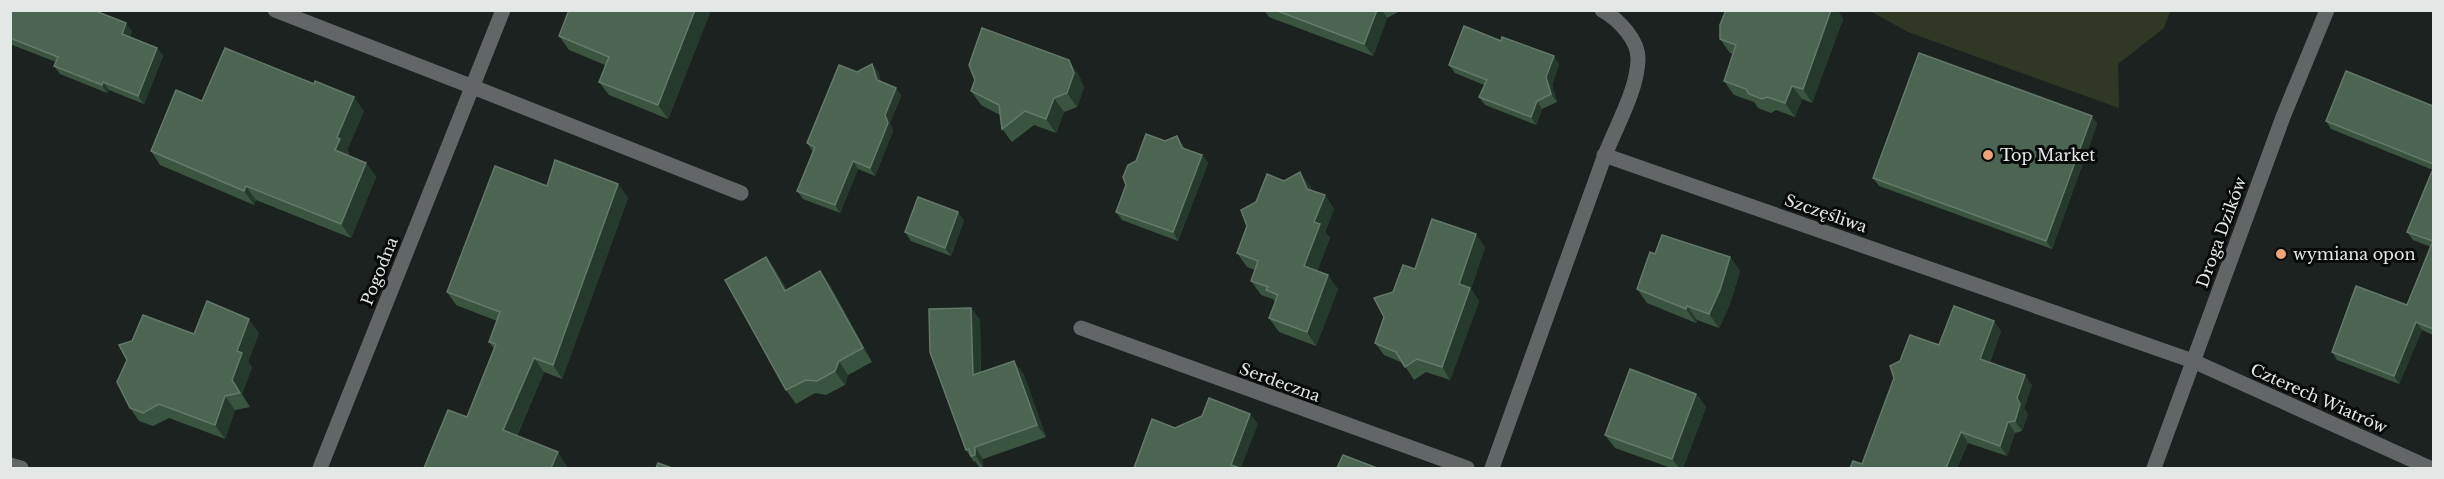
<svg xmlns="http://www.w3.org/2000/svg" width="2444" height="479" font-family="'Libre Baskerville',serif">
<rect width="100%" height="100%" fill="#1b2220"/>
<polygon fill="#303825" points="1870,11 2170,11 2164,28 2118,64 2119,108 1908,32"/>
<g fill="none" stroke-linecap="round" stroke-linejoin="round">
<polyline stroke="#626667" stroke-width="15" points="473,87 741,193"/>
<g stroke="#626667" stroke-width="15">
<polyline points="275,10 473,87"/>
<polyline points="1604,155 2193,361 2430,468"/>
<polyline points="1081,328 1467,468"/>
<polyline points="10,465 21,468"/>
<polyline points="320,468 503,10"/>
<path d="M1492,468C1529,367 1565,265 1602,163C1613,131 1637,93 1638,60C1639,40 1618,19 1602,10"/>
<polyline points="2154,468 2283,117 2327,10"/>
</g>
</g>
<g fill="#395540">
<polygon points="10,10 132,31 130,37 157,48 163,56 144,104 109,90 107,93 60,74 54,66 56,62 10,44"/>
<polygon points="569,10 711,10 668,119 609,95 599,82 605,65 569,50 559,36"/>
<polygon points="1264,10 1399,10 1400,11 1387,18 1373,56 1269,17"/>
<polygon points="1726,10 1837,10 1843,19 1812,103 1802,99 1795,117 1776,110 1771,113 1758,108 1754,102 1734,95 1724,81 1733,54 1730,53 1720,39"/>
<polygon points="872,64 878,72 881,82 896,88 901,96 890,123 893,131 875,176 858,169 840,213 803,199 797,191 813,152 807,143 857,72"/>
<polygon points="1559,64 1552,85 1557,102 1542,109 1536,125 1485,105 1479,97 1484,85 1455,73 1449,65"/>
<polygon points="1078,74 1084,87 1077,107 1064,112 1056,133 1034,125 1012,142 1002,129 1000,115 981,105 971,91"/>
<polygon points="202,101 364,111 347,150 349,153 348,156 366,163 376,177 351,238 256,200 254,205 160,165 151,151"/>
<polygon points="2433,106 2433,335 2422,330 2399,384 2337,360 2332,352 2407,305 2431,247 2413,240 2407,232 2433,170 2331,129 2326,121"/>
<polygon points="2092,116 2097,124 2052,249 1879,186 1873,178"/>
<polygon points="1177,136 1185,149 1202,155 1208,163 1178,241 1122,220 1116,212 1136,161 1165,141"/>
<polygon points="1284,181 1310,186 1312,191 1325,195 1334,209 1325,232 1330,238 1317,271 1338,289 1316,346 1279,332 1269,318 1275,303 1273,299 1261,295 1251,281 1255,270 1247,267 1237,253 1256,202"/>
<polygon points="618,184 628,198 562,379 544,372 517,436 567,466 567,468 424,468 467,417 494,349 489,342 497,321 456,305 447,292 547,186"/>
<polygon points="964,220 951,256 911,241 905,232"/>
<polygon points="1485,247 1471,289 1479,301 1450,380 1426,372 1414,380 1403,363 1384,355 1375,343 1393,292 1415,269"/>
<polygon points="1655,254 1730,257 1740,271 1730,304 1719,328 1697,320 1696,323 1647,303 1637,289"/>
<polygon points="766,257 776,271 787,290 830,285 872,362 848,375 845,385 826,395 815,393 796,404 786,390"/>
<polygon points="971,308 980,320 981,372 1023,373 1046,437 983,459 983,467 979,467 975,461 974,462 966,450"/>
<polygon points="2001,331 1990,362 2032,385 2024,408 2028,414 2022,431 2015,433 2007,456 1968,443 1957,468 1850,468 1862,464 1900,361 1939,345"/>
<polygon points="259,333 248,362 252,367 242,394 250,407 235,410 225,439 169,418 153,426 139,421 130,408 127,360 194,334"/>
<polygon points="1696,394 1706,407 1683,468 1671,468 1615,448 1605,435"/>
</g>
<g fill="#253a2c">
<polygon points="695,10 711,10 668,119 658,105"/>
<polygon points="1377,10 1382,10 1387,18 1373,56 1364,44"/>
<polygon points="1829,10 1837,10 1843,19 1812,103 1803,89"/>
<polygon points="126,23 132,31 128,42 122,34"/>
<polygon points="157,48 163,56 144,104 138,96"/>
<polygon points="1554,56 1559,64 1552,85 1557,102 1551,94 1546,77"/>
<polygon points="1069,60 1078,74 1084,87 1077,107 1067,93"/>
<polygon points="872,64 878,72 883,88 877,80"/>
<polygon points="103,82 109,90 107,93 102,85"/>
<polygon points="1792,86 1802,99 1795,117 1785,103"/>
<polygon points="896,88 901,96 890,123 893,131 875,176 870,168 885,115"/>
<polygon points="354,97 364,111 347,150 349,153 345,164 335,150 337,137"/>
<polygon points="1054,98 1064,112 1056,133 1046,119"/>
<polygon points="1537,101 1542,109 1536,125 1531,117"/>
<polygon points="2092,116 2097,124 2052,249 2046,241"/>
<polygon points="1202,155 1208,163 1178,241 1173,232"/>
<polygon points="853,161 858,169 840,213 835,205"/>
<polygon points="366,163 376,177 351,238 341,224"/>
<polygon points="1300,172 1310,186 1317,203 1307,189"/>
<polygon points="618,184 628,198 562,379 553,365"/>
<polygon points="246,186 256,200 254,205 244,191"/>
<polygon points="1325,195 1334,209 1325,232 1330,238 1314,280 1304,266 1314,222"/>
<polygon points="958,212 964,220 951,256 945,248"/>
<polygon points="1476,234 1485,247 1471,289 1479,301 1450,380 1442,367 1459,284"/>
<polygon points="766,257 776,271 795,305 785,291"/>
<polygon points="1730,257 1740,271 1730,304 1719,328 1709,314"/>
<polygon points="820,271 830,285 872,362 863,348"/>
<polygon points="1328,275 1338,289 1316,346 1307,332"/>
<polygon points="1687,306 1697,320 1696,323 1686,309"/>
<polygon points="971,308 980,320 981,387 973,375"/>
<polygon points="249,319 259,333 248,362 252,367 242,394 250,407 232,380 237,351"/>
<polygon points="1994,321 2001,331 1987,369 1980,359"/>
<polygon points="2416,322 2422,330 2399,384 2394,376"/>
<polygon points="534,358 544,372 513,444 503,430"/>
<polygon points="839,361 848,375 845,385 835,371"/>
<polygon points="1014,361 1023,373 1046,437 1037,425"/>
<polygon points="2025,375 2032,385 2024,408 2028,414 2022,431 2015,421 2017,398"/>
<polygon points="1696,394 1706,407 1683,468 1679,468 1672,459"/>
<polygon points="225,396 235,410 225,439 215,425"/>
<polygon points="1250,414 1258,424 1241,468 1233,468 1231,465"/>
<polygon points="2008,422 2015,433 2007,456 2000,446"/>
<polygon points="1961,432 1968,443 1957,468 1946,468"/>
<polygon points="975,447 983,459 983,467 975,455"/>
<polygon points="558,452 567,466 567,468 551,468"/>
</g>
<g fill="#4b6552" stroke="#637969" stroke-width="1.5">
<polygon points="10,10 93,10 126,23 122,34 157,48 138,96 103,82 102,85 54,66 58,57 10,38"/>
<polygon points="569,10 695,10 658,105 599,82 609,57 559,36"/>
<polygon points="1275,10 1377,10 1364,44"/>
<polygon points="1726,10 1831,10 1803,89 1792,86 1785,103 1767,97 1762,99 1749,94 1746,89 1724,81 1736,45 1720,39 1720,25"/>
<polygon points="1464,26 1501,41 1502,37 1554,56 1546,77 1551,94 1537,101 1531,117 1479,97 1487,80 1449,65"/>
<polygon points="982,28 1069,60 1074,73 1067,93 1054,98 1046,119 1025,111 1002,129 999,105 971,91 975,80 969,65"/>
<polygon points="225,48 314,84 315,81 354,97 337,137 340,139 335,150 366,163 341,224 246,186 244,191 151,151 176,90 202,101"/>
<polygon points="1919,53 2092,116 2046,241 1873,178"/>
<polygon points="872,64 877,80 896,88 885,115 888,123 870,168 853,161 835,205 797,191 815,147 807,143 839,65 857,72"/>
<polygon points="2346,71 2433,106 2433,164 2326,121"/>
<polygon points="1146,134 1165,141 1177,136 1182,148 1202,155 1173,232 1116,212 1126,185 1123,177 1128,165 1136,161"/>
<polygon points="555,160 618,184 553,365 534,358 503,430 558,452 551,468 424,468 448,410 467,417 496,344 489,342 500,312 447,292 495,166 547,186"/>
<polygon points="2433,169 2433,329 2416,322 2394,376 2332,352 2356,286 2407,305 2433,241 2407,232"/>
<polygon points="1300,172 1307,189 1325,195 1314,222 1320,224 1304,266 1328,275 1307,332 1269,318 1278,295 1266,290 1268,287 1251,281 1258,261 1237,253 1247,226 1241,210 1256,202 1267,174 1284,181"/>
<polygon points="918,197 958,212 945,248 905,232"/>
<polygon points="1432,219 1476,234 1459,284 1470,288 1442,367 1417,359 1405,367 1396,352 1375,343 1384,317 1374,298 1393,292 1403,265 1415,269"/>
<polygon points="1662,235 1730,257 1720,290 1709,314 1687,306 1686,309 1637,289 1650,252 1655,254"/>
<polygon points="766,257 785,291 820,271 863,348 839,361 835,371 817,381 806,380 786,390 725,280"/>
<polygon points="207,301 249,319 237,351 242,353 232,380 240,393 225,396 215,425 159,404 143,413 130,408 117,382 127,360 119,345 132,341 143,315 194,334"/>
<polygon points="1954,306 1994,321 1980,359 2025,375 2017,398 2020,404 2015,421 2008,422 2000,446 1961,432 1946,468 1850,468 1853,461 1862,464 1894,378 1890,366 1900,361 1910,335 1939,345"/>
<polygon points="971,308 973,375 1014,361 1037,425 975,447 975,455 971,456 969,449 966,450 930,352 929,309"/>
<polygon points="1630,369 1696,394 1672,459 1605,435"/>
<polygon points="1209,398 1250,414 1231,465 1240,468 1134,468 1152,419 1175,428 1202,416"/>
<polygon points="1343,455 1377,468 1337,468"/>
<polygon points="658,463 672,468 656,468"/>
</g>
<g fill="#efa377" stroke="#080b0a" stroke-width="2">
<circle cx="1988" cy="155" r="6"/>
<circle cx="2281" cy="254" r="6"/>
</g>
<g text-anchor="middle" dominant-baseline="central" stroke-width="6" stroke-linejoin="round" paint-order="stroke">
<g font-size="16" fill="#e3e8e6" stroke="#080b0a" text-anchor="start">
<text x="2000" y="155">Top Market</text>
<text x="2293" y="254">wymiana opon</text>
</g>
<g font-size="16" fill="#e3e8e6" stroke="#080b0a">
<text transform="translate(1826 213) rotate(19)">Szczęśliwa</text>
<text transform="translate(2221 232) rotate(-70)">Droga Dzików</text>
<text transform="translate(379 271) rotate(-68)">Pogodna</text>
<text transform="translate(1280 382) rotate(20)">Serdeczna</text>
<text transform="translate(2319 398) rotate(24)">Czterech Wiatrów</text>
</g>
</g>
<rect width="2444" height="479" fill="none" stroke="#e3e8e6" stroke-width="24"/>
</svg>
